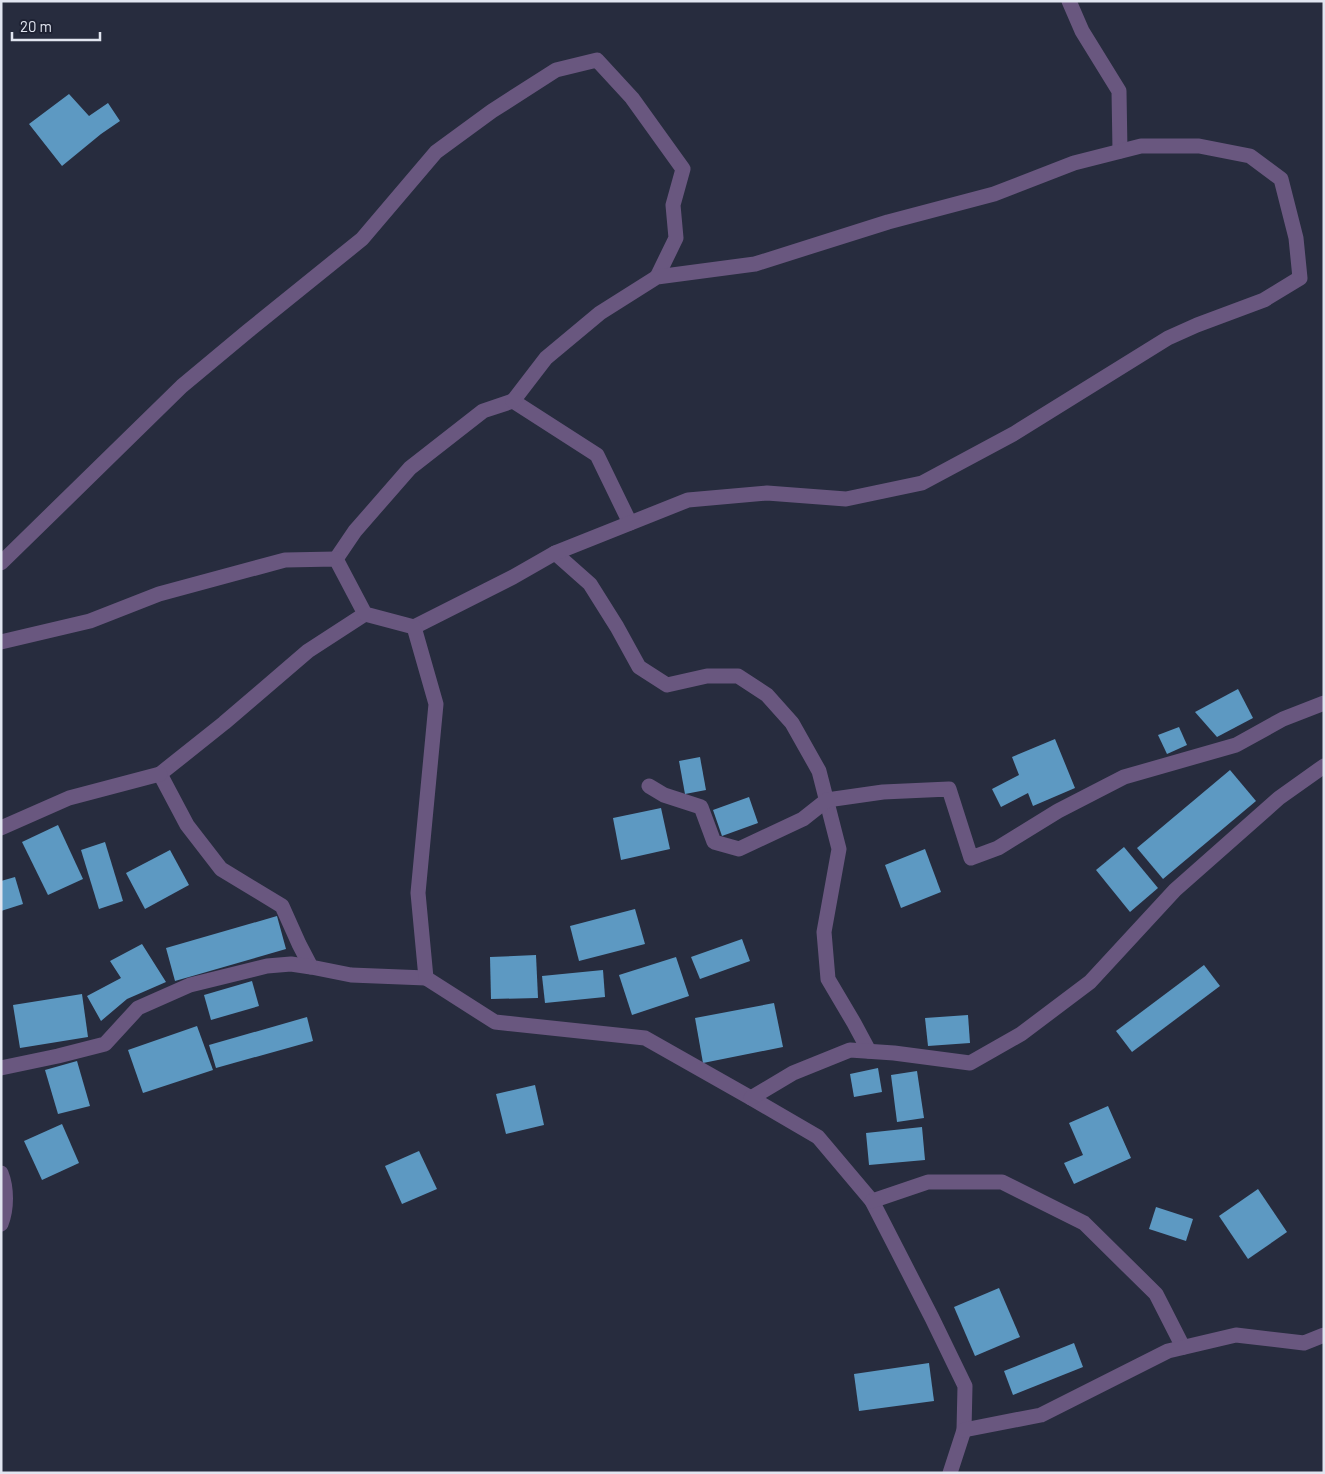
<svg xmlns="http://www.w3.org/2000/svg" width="1325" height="1474" font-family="Barlow,sans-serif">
<rect width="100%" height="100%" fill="#272c3e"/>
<g fill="#5d99c2">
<polygon points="69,94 89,116 108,103 120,121 101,134 62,166 29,124"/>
<polygon points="1238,689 1253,718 1217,737 1195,712"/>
<polygon points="1179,727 1187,745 1167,754 1158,735"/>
<polygon points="1055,739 1075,788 1033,806 1028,793 1001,807 992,789 1019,775 1012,757"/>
<polygon points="700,757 706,790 685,794 679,761"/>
<polygon points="1230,770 1256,801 1163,879 1137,848"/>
<polygon points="749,797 758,823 722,836 713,810"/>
<polygon points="661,808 670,849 621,860 613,818"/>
<polygon points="58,825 83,879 48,895 22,842"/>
<polygon points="105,842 123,901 99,909 81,850"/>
<polygon points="1124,847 1158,888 1130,912 1096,870"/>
<polygon points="925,849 941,892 901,908 885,865"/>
<polygon points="170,850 189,885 145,909 126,873"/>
<polygon points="15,877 23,904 1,911 1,881"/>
<polygon points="635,909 645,944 579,961 570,926"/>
<polygon points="277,916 286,949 175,981 166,948"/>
<polygon points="742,939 750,961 700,979 691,957"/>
<polygon points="142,944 166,982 127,999 101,1021 87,996 121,978 110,961"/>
<polygon points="536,955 538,998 491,999 490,957"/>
<polygon points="676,957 689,996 632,1015 619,975"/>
<polygon points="1204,965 1220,986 1132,1052 1116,1031"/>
<polygon points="603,970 605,997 545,1003 542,976"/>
<polygon points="252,981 259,1006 211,1020 204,995"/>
<polygon points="82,994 88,1037 20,1048 13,1005"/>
<polygon points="774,1003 783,1047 703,1063 695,1018"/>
<polygon points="968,1015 970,1043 928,1046 925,1018"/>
<polygon points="307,1017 313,1041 216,1068 209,1045"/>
<polygon points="197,1026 213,1070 143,1093 128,1050"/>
<polygon points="77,1061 90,1106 58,1114 45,1070"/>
<polygon points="878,1068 882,1092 854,1097 850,1074"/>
<polygon points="917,1071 924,1118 897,1122 891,1075"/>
<polygon points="535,1085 544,1125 506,1134 496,1094"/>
<polygon points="1108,1106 1131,1158 1074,1184 1064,1163 1083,1155 1069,1123"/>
<polygon points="62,1124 79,1163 42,1180 24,1141"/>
<polygon points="922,1127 925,1160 869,1165 866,1133"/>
<polygon points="419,1151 437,1189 402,1204 385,1166"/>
<polygon points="1258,1189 1287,1232 1248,1259 1219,1216"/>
<polygon points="1156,1207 1193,1219 1186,1241 1149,1229"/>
<polygon points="999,1288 1020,1337 975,1356 954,1307"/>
<polygon points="1074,1343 1083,1367 1013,1395 1004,1371"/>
<polygon points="929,1363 934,1401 859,1411 854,1374"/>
</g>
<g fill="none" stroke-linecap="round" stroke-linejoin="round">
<g stroke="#69577f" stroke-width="15">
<polyline points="1069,1 1082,31 1119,91 1120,151"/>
<polyline points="555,553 590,584 617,627 639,667 667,685 707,676 738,676 767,695 792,723 819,771 839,849 824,932 828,979 854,1023 869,1051"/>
<polyline points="336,559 355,531 410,468 483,411 513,401 597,455 630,523"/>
<polyline points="1,563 182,386 248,331 362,239 436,152 492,111 556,70 597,60 632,98 683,169 673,205 676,238 657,277"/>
<polyline points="365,614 308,651 224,723 160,774 187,825 221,869 282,906 299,944 311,967 351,975 426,978"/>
<polyline points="414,627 513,577 555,553 688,500 767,493 846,499 922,483 1015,433 1168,338 1197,325 1264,300 1300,278 1296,238 1281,179 1250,156 1199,146 1141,146 1074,163 994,194 888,222 755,264 657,277 600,313 546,358 513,401"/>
<polyline points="1,642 90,621 159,594 285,560 336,559 365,614 414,627 436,704 418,893 426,978 495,1022 645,1038 751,1098 818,1137 872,1201 932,1318 965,1386 964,1430 950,1473"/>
<polyline points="649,786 664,795 701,807 714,842 739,849 803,819 827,800 883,792 949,789 971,858 998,848 1058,811 1124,777 1236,745 1283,719 1324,703"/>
<polyline points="1,828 69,798 160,774"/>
<polyline points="1,1068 58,1056 105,1044 138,1008 190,985 267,966 291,964 311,967"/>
<polyline points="751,1098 793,1073 850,1050 894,1053 970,1063 1021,1034 1090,982 1175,890 1279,798 1324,766"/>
<path d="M1,1173C7,1188 7,1209 1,1224"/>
<polyline points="872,1201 928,1182 1002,1182 1084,1223 1156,1294 1183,1347"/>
<polyline points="964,1430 1041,1415 1168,1351 1236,1335 1304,1343 1324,1335"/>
</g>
</g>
<rect width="1325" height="1474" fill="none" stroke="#e1e5f0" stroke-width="5"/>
<path d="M12 32v8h88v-8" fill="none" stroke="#e1e5f0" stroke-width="2.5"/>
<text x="20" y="32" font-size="15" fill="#e1e5f0" stroke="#1e2233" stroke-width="4" paint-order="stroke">20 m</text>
</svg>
